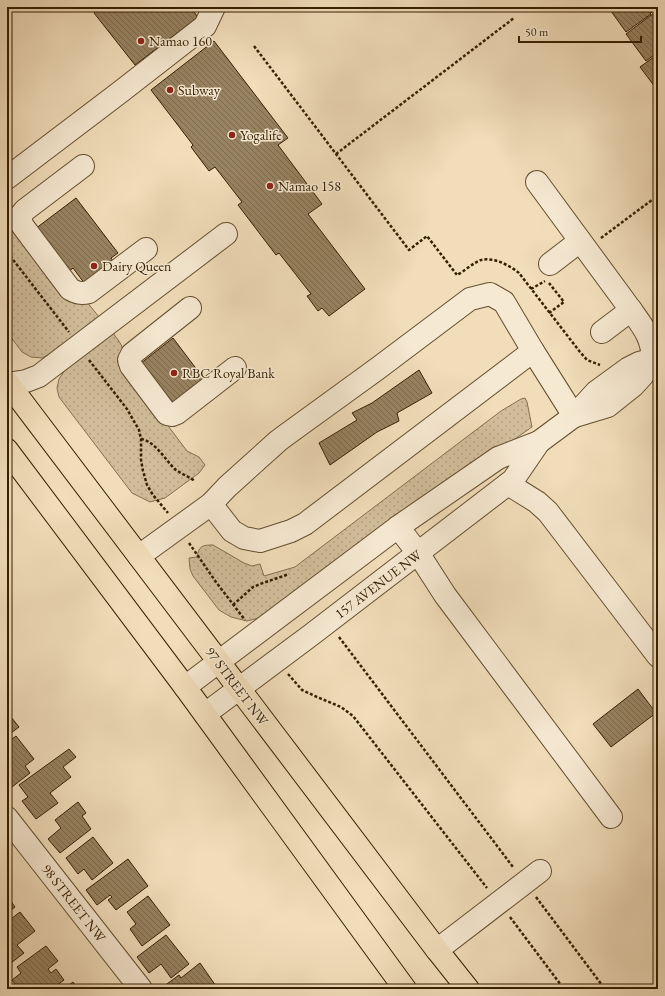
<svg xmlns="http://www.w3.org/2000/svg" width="665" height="996" font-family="'EB Garamond',serif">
<defs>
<pattern id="grass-dots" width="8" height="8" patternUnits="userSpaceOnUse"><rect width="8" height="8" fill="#d1bd9b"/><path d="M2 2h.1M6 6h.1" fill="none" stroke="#b4a284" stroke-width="1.8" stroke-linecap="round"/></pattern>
<pattern id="building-back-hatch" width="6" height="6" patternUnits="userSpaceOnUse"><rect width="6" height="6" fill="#978261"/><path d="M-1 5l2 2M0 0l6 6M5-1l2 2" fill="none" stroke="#7c6a4e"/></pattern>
</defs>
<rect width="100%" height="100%" fill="#f1ddba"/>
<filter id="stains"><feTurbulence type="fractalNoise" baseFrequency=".005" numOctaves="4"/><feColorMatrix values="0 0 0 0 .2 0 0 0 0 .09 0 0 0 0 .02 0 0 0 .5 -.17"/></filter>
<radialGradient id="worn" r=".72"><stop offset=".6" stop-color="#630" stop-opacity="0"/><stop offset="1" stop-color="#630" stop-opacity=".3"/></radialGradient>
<g fill="url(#grass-dots)" stroke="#836e4e">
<polygon points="7,209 70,294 83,297 99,317 51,353 42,358 31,357 22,352 7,332"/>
<path d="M113,333C123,347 124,345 120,362L187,451L199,457L205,465L199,473L165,498L150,502L132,493L59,397L57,388L59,379L65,370Z"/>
<path d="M525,398L527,402L532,427L259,618L247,621L231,617L219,610L193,576L190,569L189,558L197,557C199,546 202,545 213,545L244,563L252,566L260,564L264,576L295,567L501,411L521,399Z"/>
</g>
<g fill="url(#building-back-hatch)" stroke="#351f01">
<polygon points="99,7 190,7 198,17 135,65 94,13 100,8"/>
<polygon points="608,7 649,7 652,12 650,13 651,14 626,32"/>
<polygon points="654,13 657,18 658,17 658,52 646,61 626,34"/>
<polygon points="214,41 288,138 278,145 322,204 308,214 365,289 329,316 322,308 318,311 307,296 311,294 279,253 276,255 238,205 242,202 215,167 209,171 191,147 193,145 151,90"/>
<polygon points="658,54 658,91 640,67"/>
<polygon points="76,198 118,253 111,258 117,266 88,288 73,268 66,274 35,229"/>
<polygon points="173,338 207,383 174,408 140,364"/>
<polygon points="419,370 432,393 397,413 399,421 377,432 330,465 319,443 357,420 352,413 372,403"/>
<polygon points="638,689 656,713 611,747 593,724"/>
<polygon points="7,712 19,727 7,736"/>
<polygon points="16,736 34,759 25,766 30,773 12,787 7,780 7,743"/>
<polygon points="69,749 76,757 63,767 71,777 50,793 58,803 36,819 22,801 28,797 19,785"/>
<polygon points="78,802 86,813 82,816 91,829 60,853 48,839 61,828 55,820"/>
<polygon points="93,837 113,863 92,880 84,869 78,874 66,858"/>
<polygon points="128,859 148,886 116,910 108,900 112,897 110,895 97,905 86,890"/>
<polygon points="7,896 15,907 7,913"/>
<polygon points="148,896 170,925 142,946 130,929 136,924 127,912"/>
<polygon points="20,912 35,931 17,945 24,953 7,966 7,922"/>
<polygon points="166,935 189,964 171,978 161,964 149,973 137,957"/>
<polygon points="46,946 58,961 48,969 51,973 56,969 64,980 52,989 19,989 12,980 21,973 17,967"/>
<polygon points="658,952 658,963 653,956"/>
<polygon points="200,963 218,989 164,989 163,987 179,975 181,978"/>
<polygon points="73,982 78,989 64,989"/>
</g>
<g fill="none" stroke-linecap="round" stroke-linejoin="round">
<g stroke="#644e2f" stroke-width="24">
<g id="minor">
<path d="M83,166L25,210L20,216L22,225L70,289C77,293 81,294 89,292L146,249"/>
<polyline points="7,178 119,93 205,26 214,7"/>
<path d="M537,182L631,310C643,327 652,337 653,359"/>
<polyline points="550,264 580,241"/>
<polyline points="190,308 132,354 129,360 131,366 167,414 172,415 177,413 235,368"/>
<polyline points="602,332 631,310"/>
<polyline points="7,384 26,381 39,376 226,234"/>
<polyline points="575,416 608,406 633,386 643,375 653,359"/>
<polyline points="508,484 537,502 548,512 658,656"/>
<polyline points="211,504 232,531 244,538 260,541 291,531 305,524 533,351"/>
<polyline points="398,527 418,553 445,595 611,817"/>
<polyline points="139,556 211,504 227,487 278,441 286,435 377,369 470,299 490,294 504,302 533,351 574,416"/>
<polyline points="185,687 398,527 498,458 539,442 574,416 596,392 629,368 639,363 653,359 658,356"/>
<polyline points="205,714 311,635 513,480 539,442"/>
<polyline points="7,818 141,989"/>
<polyline points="437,950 540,871"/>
</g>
</g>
<g stroke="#351f01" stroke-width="24">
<g id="major">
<polyline points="7,382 437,950 468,989"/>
<polyline points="7,450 185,687 405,989"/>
</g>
</g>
<g stroke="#351f01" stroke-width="2.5" stroke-dasharray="3 2" stroke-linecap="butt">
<path d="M254,46L409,250L427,236L457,275C463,272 476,261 481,260C494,257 509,265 519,273L580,352L587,360L600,365"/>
<polyline points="336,154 514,18"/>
<polyline points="601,238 652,200"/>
<polyline points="7,252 69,332"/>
<polyline points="531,289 545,281"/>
<polyline points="549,313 564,302 549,283"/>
<polyline points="89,360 127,409 139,430 141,439 141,460 143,471 147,485 153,495 168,513"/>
<path d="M141,439C155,441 166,461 176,470C182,474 189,477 195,481"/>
<polyline points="189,543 216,582 245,620"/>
<polyline points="233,605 253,587 260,584 289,574"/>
<polyline points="339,637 513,867"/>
<polyline points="288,674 302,690 317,697 341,707 353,716 487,888"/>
<polyline points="536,897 605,989"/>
<polyline points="510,917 564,989"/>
</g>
<use href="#minor" stroke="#f6e9d2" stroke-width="22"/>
<use href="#major" stroke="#f1ddba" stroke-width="22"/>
</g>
<g fill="#8f2418" stroke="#f6e9d2" stroke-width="1.5">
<circle cx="141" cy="41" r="4"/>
<circle cx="170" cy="90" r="4"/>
<circle cx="232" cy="135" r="4"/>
<circle cx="270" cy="186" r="4"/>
<circle cx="94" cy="266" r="4"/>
<circle cx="174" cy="373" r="4"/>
</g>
<g text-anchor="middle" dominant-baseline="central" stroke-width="3" stroke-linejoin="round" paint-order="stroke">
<g font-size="14" fill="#351f01" stroke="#f6e9d2" text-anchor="start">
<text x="149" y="41">Namao 160</text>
<text x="178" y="90">Subway</text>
<text x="240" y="135">Yogalife</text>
<text x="278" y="186">Namao 158</text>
<text x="102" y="266">Dairy Queen</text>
<text x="182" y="373">RBC Royal Bank</text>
</g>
<g font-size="14" fill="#351f01" stroke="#f6e9d2">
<text transform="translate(378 584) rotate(-37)">157 AVENUE NW</text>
<text transform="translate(237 686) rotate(53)">97 STREET NW</text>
<text transform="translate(74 903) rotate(52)">98 STREET NW</text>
</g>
</g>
<rect width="665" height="996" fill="none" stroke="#f1ddba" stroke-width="24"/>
<rect x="8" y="8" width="649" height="980" fill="none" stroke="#351f01" stroke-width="2"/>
<rect x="12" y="12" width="641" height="972" fill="none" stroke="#351f01"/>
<path d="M519 36v6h122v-6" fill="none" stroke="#351f01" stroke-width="2"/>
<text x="525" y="36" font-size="12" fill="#351f01" stroke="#f6e9d2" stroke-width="3" paint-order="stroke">50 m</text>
<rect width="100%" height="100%" filter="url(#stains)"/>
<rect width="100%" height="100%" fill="url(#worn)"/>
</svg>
